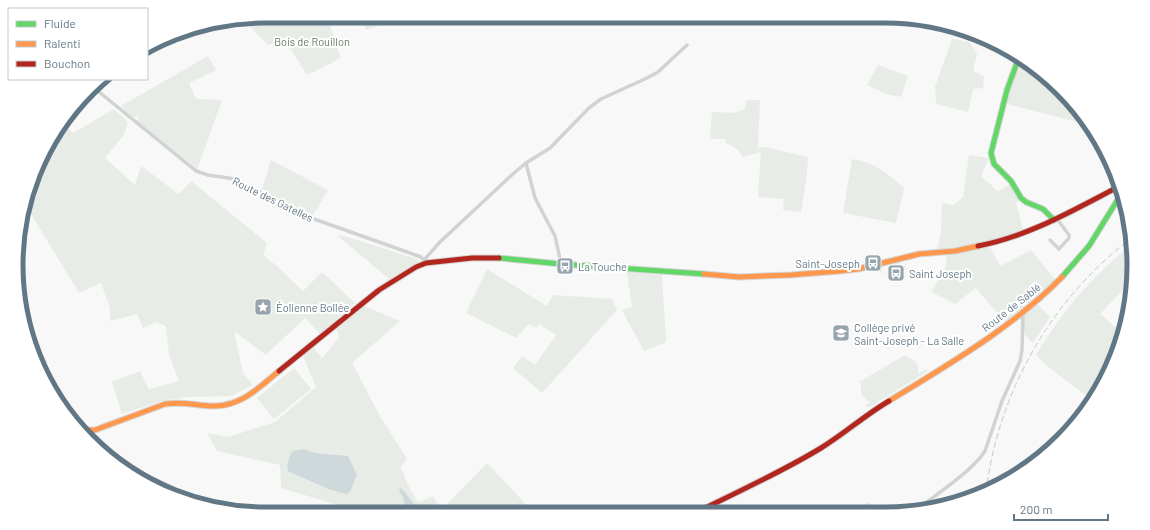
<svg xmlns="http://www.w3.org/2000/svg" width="1150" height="530" font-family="Barlow,sans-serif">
<rect width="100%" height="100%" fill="#f8f8f8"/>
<g fill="#e8ece6">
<polygon points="265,16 334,16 329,22 341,58 307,75 285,40 268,45 244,20"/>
<polygon points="359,16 406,16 366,30"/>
<polygon points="952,39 969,42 977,54 973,71 984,76 983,88 973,89 968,112 936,104 935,87"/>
<polygon points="208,56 216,70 189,83 196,99 222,100 197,170 136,120 139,119 137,116 133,118 121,106"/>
<polygon points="1016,59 1061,89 1079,116 1078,122 1003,103"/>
<polygon points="878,65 908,76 901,97 886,94 867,85"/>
<path d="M746,100H760L758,148L764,147L808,157L807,174L801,212L783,210L784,199L758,197L761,152L742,157C740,150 734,146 727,144L725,139H710L712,112L734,113L745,109Z"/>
<polygon points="114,109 128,122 124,135 105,158 135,185 141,166 179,194 191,181 267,243 263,255 277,266 303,291 322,272 355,303 320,334 305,318 266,355 234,331 243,373 253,385 232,396 188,397 165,400 122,414 112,382 140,371 149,389 179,381 169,355 166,326 156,322 143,328 137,314 110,321 110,308 101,283 79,293 25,204 49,141 63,124 73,133"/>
<polygon points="969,155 989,158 981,176 998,191 1011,184 1020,199 1016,203 1024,234 989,245 1000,266 1031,250 1057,282 1037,304 1050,317 1033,343 1021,331 1022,321 1019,319 1009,327 976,288 955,304 931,292 946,267 947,250 937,250 941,231 942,203 954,205 963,197"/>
<path d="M852,159C874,162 887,173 904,188L896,223L843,213Z"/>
<polygon points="271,160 328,190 313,215 276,198 262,189"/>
<polygon points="341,235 417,259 419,262 389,279 338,236"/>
<path d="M1130,246L1134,265L1129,288L1127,286L1100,314L1121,332L1115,360L1092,400L1051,369L1036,355C1061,313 1092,276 1130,246Z"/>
<path d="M908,260L901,279L878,271L879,267L883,266L882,272C902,278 899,275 908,260Z"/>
<polygon points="901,261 896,269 892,269 889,268 890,264"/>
<polygon points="487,269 547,306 553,295 612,299 617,310 542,393 513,368 522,356 535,365 556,335 539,324 537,328 529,324 516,338 466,313"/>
<polygon points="627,272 662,275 666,342 644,351 622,310 632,307"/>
<polygon points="364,306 400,321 352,363 380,416 407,459 401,467 407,483 418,503 433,496 441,510 487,463 534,513 368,514 281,488 280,465 217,451 207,433 228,437 275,422 316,387 303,356 313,347 322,358 339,338 336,328"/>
<path d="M905,355C913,360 920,362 918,374L926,369L928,371L868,408L866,405L871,402C862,399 860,393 861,384L859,382Z"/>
<polygon points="294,368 311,389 274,419 257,398"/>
<polygon points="937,497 945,505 923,511"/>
<polygon points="868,502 875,512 854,512"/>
</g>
<g fill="#cfd9db">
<path d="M303,449L315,453L348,456L357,475L350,492L346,494L328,489L288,471C286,464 289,457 293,451Z"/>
<polygon points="400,488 403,490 421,513 406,514 403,497 399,491"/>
</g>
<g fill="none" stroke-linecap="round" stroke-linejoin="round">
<g stroke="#d5d6d7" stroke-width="7">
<g id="fast">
<polyline points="1018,60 1007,90 991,153 994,164 1011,181 1021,198 1026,202 1043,209 1054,220"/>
<polyline points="499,258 561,264 704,274"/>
<polyline points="1062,277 1089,246 1120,196"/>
</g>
</g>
<g stroke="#d5d6d7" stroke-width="7">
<g id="slow">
<polyline points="704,274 739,277 791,275 840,271 858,269 919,254 955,251 978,246"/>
<path d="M889,401C949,364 1012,328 1062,277"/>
<path d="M83,430H95L165,404C184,401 197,406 215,406C241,406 260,387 279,371"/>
</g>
</g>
<g stroke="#d5d6d7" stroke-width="7">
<g id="jam">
<path d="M978,246C1029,236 1072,211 1118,187"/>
<polyline points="279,371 379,290 416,267 426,263 472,258 499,258"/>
<path d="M695,513C737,492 780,473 821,448C844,434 865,415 889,401"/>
</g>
</g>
<g stroke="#d0d2d3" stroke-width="3.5">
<polyline points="93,87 196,171 208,175 235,179 314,219 421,257 426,263"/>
<polyline points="526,163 535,198 555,236 561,264"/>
<polyline points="1050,240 1059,249 1069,238 1069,235 1057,219"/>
<polyline points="424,260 440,242 514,173 526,163 550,148 589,108 601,99 647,78 658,72 687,45"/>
<path d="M915,512C935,494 971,473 985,451L1002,401L1020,361L1022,350L1023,313"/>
</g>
<use href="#fast" stroke="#63d668" stroke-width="5"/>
<use href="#slow" stroke="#ff974d" stroke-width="5"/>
<use href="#jam" stroke="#b3261e" stroke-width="5"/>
<path stroke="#c6c8c8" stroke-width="1" stroke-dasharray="6 3" stroke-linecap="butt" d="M986,492C998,393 1050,301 1129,240"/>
</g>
<defs>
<g id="bus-square" transform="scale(0.9)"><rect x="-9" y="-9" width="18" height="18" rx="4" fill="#96a4ad" stroke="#fff"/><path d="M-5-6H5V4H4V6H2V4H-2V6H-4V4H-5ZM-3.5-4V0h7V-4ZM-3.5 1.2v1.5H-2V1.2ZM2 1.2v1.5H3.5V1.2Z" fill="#fff"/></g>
<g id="sight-square" transform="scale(0.9)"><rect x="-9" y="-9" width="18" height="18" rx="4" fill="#96a4ad" stroke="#fff"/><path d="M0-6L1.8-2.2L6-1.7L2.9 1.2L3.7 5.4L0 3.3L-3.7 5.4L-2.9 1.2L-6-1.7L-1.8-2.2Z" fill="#fff"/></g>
<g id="school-square" transform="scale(0.9)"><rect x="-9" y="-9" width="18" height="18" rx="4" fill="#96a4ad" stroke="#fff"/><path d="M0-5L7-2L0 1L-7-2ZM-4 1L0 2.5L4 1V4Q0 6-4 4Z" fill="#fff"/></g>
</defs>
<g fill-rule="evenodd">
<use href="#bus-square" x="873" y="263"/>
<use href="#bus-square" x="565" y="266"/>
<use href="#bus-square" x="896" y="273"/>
<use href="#sight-square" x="263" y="307"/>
<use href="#school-square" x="841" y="333"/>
</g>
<g text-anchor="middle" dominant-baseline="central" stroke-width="4" stroke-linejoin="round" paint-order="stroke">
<g font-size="11" fill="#677b61" stroke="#fff">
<text x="312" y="41">Bois de Rouillon</text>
</g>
<g font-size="11" fill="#617785" stroke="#fff">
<text transform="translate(273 199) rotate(26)">Route des Gatelles</text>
<text transform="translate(1011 307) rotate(-38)">Route de Sablé</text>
</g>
<g font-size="11" fill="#617785" stroke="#fff" text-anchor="start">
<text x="860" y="263" text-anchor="end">Saint-Joseph</text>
<text x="578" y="266">La Touche</text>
<text x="909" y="273">Saint Joseph</text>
<text x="276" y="307">Éolienne Bollée</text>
<text x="854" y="327">Collège privé<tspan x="854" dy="13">Saint-Joseph - La Salle</tspan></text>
</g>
</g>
<path d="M0 0H1150V530H0ZM265 23H885A242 242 0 0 1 1127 265V265A242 242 0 0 1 885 507H265A242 242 0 0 1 23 265V265A242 242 0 0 1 265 23Z" fill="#fff" fill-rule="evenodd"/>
<path fill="none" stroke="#617785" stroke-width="5" d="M265 23H885A242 242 0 0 1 1127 265V265A242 242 0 0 1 885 507H265A242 242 0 0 1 23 265V265A242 242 0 0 1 265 23Z"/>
<rect x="8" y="8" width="140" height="72" fill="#ffffff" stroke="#c0c9ce"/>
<rect x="16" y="21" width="20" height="6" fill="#63d668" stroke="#c0c9ce"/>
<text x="44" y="28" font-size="12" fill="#617785">Fluide</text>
<rect x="16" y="41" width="20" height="6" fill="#ff974d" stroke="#c0c9ce"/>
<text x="44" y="48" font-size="12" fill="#617785">Ralenti</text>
<rect x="16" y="61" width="20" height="6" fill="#b3261e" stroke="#c0c9ce"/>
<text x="44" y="68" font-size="12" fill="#617785">Bouchon</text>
<path d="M1014 514v6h94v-6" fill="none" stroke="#617785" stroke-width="2"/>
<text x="1020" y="514" font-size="12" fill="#617785" stroke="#ffffff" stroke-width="3" paint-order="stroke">200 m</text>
</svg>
